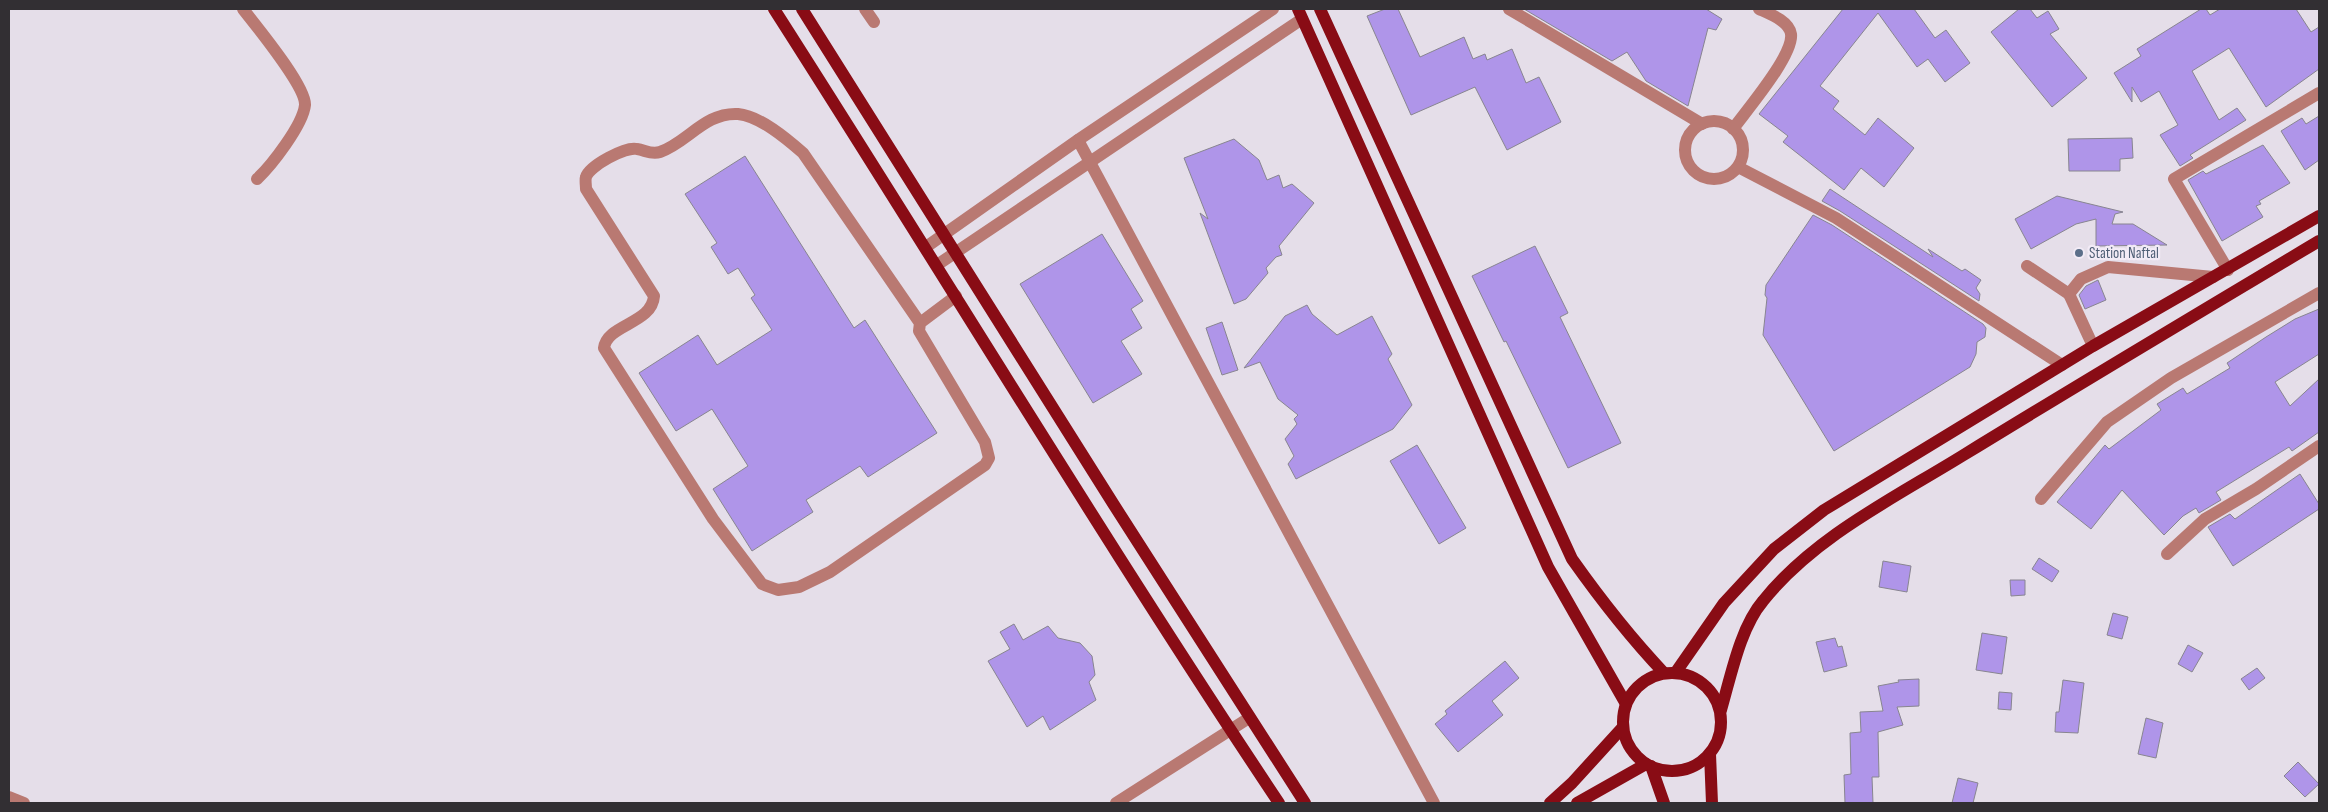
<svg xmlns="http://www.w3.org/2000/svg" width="2328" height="812" font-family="'Sofia Sans Condensed',sans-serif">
<rect width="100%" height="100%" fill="#e5dee9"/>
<g fill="#af95e9" stroke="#888590">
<polygon points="1385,9 1398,9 1420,57 1464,37 1473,59 1485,54 1487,60 1512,49 1526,83 1539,77 1561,122 1507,150 1475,87 1411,115 1367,16"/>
<polygon points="1524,9 1706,9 1722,19 1716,30 1708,28 1688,106 1646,81 1627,52 1612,61"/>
<polygon points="1843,9 1914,9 1935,38 1946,30 1970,63 1945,82 1928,59 1917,67 1878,13 1820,86 1839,101 1833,109 1865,135 1878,118 1914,148 1884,187 1861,168 1844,190 1783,142 1788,136 1759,114"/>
<polygon points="2019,9 2030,9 2037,18 2048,11 2059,29 2050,34 2087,78 2052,107 1991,32"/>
<polygon points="2201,9 2206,9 2210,15 2220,9 2296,9 2311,32 2319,27 2319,69 2266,107 2229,48 2192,71 2219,120 2237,108 2246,120 2190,155 2193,158 2180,166 2160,135 2178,125 2159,91 2141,102 2132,87 2132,102 2114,73 2141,56 2137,49"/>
<polygon points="2319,116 2319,160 2305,170 2281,131 2302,118 2306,124"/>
<polygon points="2132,138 2133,158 2120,159 2120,171 2069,171 2068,139"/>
<polygon points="1234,139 1259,160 1267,180 1279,175 1283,188 1292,184 1314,203 1279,246 1282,255 1276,257 1266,268 1268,273 1246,299 1234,304 1200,213 1208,219 1184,158"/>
<polygon points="2263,145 2290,183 2259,201 2261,204 2256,206 2263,217 2222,241 2188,180 2203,171 2206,174"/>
<polygon points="745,156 854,328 865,320 937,433 868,477 860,466 806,500 813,512 752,551 713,489 748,466 712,409 676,431 639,373 698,335 717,365 772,330 751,298 755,295 738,268 728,274 711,247 717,243 685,194"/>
<polygon points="1830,189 1933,257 1928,249 1962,271 1965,269 1981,280 1976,288 1980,294 1979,301 1840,211 1822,201"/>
<polygon points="2057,196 2123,212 2115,214 2112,224 2133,224 2167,245 2096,246 2096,219 2076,224 2031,249 2015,219"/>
<polygon points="1813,215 1832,225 1983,324 1986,328 1985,337 1977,342 1976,354 1970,367 1834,451 1763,335 1767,298 1765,295 1766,285"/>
<polygon points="1102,234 1143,301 1131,309 1142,328 1121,341 1142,374 1093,403 1020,284"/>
<polygon points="1535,246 1568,313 1560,317 1621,443 1568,468 1506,341 1504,342 1472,276"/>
<polygon points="2098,280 2106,300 2085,309 2079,295 2086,286"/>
<polygon points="1307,305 1312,314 1337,335 1372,316 1392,354 1388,359 1412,405 1393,429 1296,479 1288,464 1294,456 1285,439 1297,424 1294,419 1298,415 1278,399 1260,362 1244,368 1285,316"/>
<polygon points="2319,309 2319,354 2275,382 2290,406 2319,379 2319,432 2292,451 2289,447 2216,492 2221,500 2199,513 2196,508 2183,516 2164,535 2122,490 2091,529 2057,502 2105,445 2109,449 2161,410 2157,404 2183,388 2187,394 2230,368 2227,363 2266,337 2295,319"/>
<polygon points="1222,322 1238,370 1222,375 1206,328"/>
<polygon points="1417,445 1466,528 1439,544 1390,461"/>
<polygon points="2300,474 2319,504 2319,509 2233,566 2208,527 2230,514 2235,519"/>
<polygon points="2039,558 2059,571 2052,582 2032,569"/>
<polygon points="1883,561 1911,566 1907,592 1879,587"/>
<polygon points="2010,580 2025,580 2025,595 2011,596"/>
<polygon points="2113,613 2128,617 2122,639 2107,635"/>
<polygon points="1014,624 1023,640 1048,626 1058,638 1080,643 1092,656 1095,675 1089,682 1096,700 1050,730 1043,716 1027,727 988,661 1010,649 1000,632"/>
<polygon points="1982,633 2007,637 2002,674 1976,670"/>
<polygon points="1835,638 1838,647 1842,646 1847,666 1824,672 1816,642"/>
<polygon points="2188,645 2203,653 2192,672 2178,664"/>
<polygon points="1505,661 1519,678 1492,701 1503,715 1458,752 1435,724 1447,714 1445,711"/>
<polygon points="2257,668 2265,678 2249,690 2241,679"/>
<polygon points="1919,679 1919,706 1897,707 1903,725 1878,732 1879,777 1872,777 1873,803 1845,803 1844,775 1851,774 1850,733 1861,732 1860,712 1883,711 1878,686 1899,682 1898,680"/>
<polygon points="2063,680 2084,683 2078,733 2055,732 2056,712 2059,712"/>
<polygon points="1999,692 2012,693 2011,710 1998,709"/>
<polygon points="2146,718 2163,723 2156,758 2138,754"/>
<polygon points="2298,762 2319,784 2305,797 2284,776"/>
<polygon points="1958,778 1978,783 1973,803 1952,803"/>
</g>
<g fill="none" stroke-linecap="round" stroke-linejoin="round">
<g stroke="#b97972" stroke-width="12">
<path d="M243,9C256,26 306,86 305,105C303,125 271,166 257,179"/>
<polyline points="865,9 874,22"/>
<polyline points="1509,9 1702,124"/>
<circle cx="1714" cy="150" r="29"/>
<path d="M1733,129C1746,111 1794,55 1791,34C1789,21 1770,14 1759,9"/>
<polyline points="1078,140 1434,803"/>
<polyline points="1738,167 1836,218 2062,365"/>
<polyline points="926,247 1078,140 1273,9"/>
<polyline points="937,265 1302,19"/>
<polyline points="2027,266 2069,294"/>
<polyline points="2228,270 2174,179 2319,93"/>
<path d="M920,323L803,153C787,139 760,116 738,114C705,112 687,143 660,152C651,155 645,150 637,149C626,146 589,166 586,177C585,180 586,185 586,189L654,296C652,324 607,324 604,348L713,519L762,584L778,590L799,587L830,572L985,465L989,458L985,442L919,331L920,323L956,296"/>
<polyline points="2093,346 2069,294 2081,279 2108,267 2213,277"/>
<polyline points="2041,499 2107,422 2171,378 2319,293"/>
<polyline points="2167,554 2205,519 2256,489 2319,446"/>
<polyline points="9,797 24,803"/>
<polyline points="1116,803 1249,718"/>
</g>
<g stroke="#890c15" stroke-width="12">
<path d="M774,9C943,273 1105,542 1279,803"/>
<polyline points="802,9 1114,505 1305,803"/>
<polyline points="1298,9 1548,567 1626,704"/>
<path d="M1320,9L1572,559C1601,600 1630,637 1664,673"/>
<polyline points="1676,672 1724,603 1774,549 1824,510 2093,346 2319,216"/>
<circle cx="1672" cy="722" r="49"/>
<path d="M1721,710C1731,676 1740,628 1763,601C1814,537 1894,498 1962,456C2081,383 2200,312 2319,241"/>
<polyline points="1710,754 1712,803"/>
<polyline points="1651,766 1664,803"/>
<polyline points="1550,803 1572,783 1623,727"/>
<polyline points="1577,803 1646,764"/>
</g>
</g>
<circle fill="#5c6f8a" stroke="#f2ebf6" stroke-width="2" cx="2079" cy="253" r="5"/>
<g text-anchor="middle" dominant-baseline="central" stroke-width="4.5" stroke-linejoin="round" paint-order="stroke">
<g font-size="15" fill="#4e5e75" stroke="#f2ebf6" text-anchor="start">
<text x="2089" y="253">Station Naftal</text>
</g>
</g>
<rect width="2328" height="812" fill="none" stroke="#322f33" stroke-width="20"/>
</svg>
